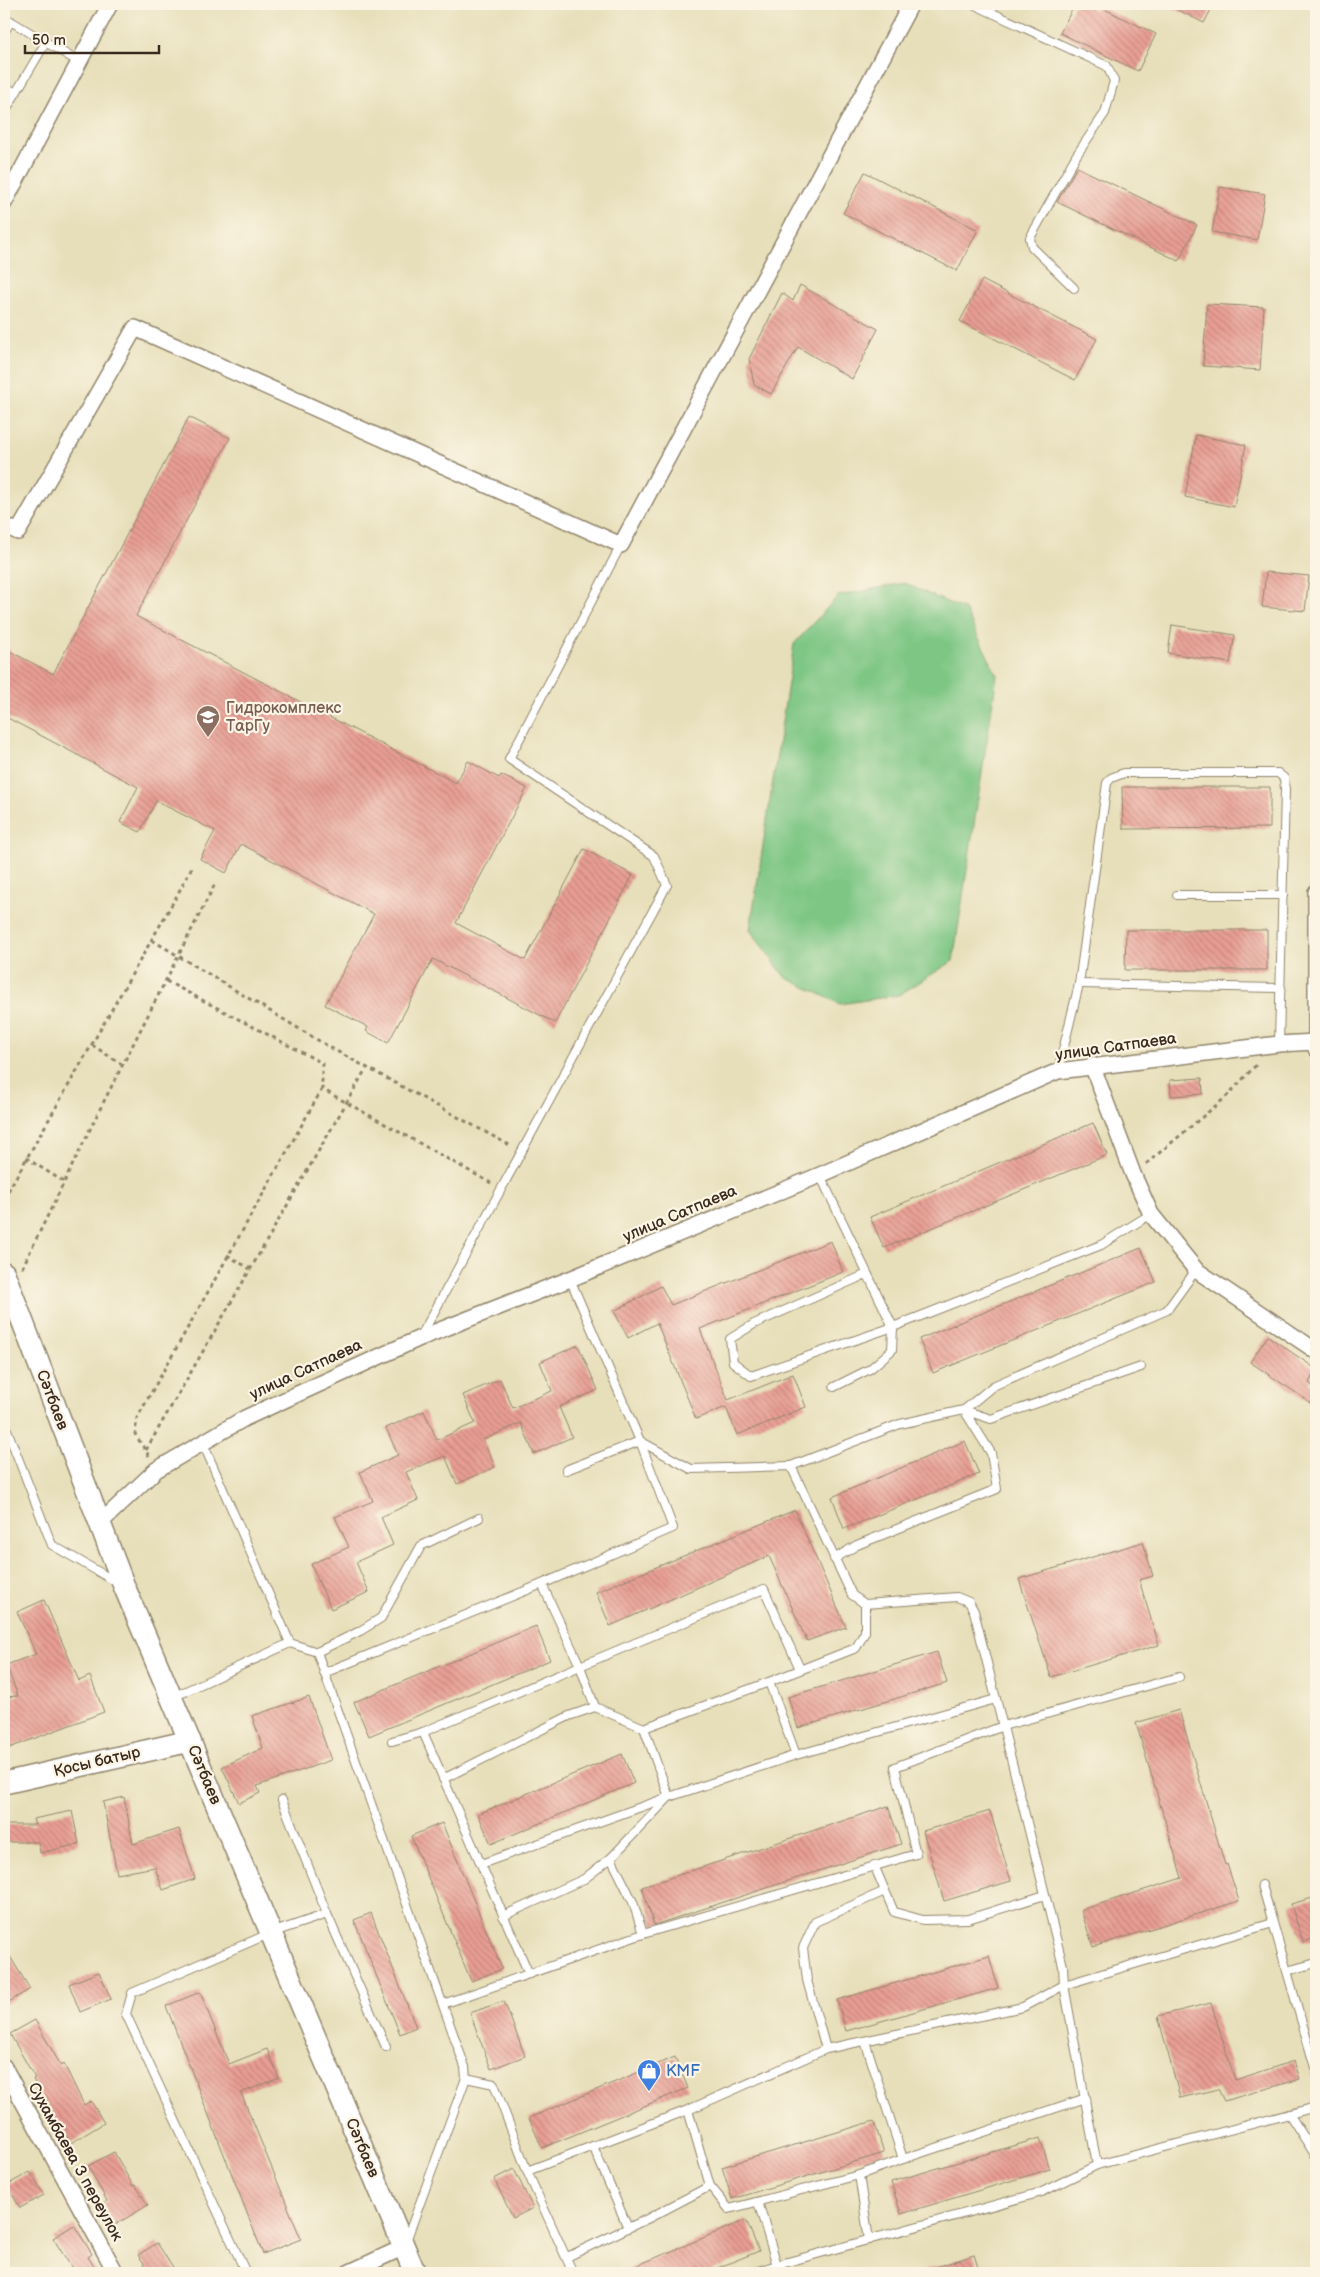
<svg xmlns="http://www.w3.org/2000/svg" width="1320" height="2277" font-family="'Balsamiq Sans',sans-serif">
<defs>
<pattern id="building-back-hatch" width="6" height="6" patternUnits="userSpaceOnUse" patternTransform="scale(1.25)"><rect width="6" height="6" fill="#e99e94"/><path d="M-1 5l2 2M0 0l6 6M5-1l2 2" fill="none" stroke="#be8178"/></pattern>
</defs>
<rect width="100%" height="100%" fill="#fcf5e5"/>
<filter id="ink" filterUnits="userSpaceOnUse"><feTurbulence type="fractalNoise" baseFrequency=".02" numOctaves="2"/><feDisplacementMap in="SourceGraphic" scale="10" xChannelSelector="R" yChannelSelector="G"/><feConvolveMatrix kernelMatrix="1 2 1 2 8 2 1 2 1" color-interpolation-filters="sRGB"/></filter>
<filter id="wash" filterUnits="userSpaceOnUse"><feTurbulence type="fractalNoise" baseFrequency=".0096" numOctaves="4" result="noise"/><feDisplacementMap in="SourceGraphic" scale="20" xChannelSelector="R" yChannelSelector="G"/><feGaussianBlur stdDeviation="1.12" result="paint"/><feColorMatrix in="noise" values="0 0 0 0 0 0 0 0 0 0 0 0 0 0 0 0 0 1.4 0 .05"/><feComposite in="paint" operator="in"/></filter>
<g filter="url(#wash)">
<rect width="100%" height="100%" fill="#e7dfba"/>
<polygon fill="#7dc683" stroke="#5c7850" points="904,583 965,610 997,675 953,961 899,995 840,1004 785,977 750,930 794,644 838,596"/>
<g id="blocks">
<g fill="url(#building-back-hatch)">
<polygon points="1075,4 1083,4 1096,10 1098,6 1156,34 1138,71 1060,33"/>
<polygon points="1166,4 1214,4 1204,23"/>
<polygon points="1077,167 1197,225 1179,261 1057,202"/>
<polygon points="865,172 978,230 957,271 843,213"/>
<polygon points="1220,187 1265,194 1257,240 1212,232"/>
<polygon points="982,280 1097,339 1075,380 960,321"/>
<polygon points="800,285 878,329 852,379 798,347 771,394 754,385 749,359 782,293 793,301"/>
<polygon points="1207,304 1264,307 1260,370 1203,366"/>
<polygon points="189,417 230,438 136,616 456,783 468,761 499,778 501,775 527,788 456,923 525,960 584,849 633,875 555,1023 433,959 388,1043 366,1031 368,1027 325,1005 374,914 241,844 226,873 200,859 215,831 156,801 140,832 120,822 138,787 4,716 4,648 53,674"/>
<polygon points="1196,435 1246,445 1234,507 1185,497"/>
<polygon points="1266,572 1309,576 1305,611 1262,607"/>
<polygon points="1172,625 1235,635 1230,663 1168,653"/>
<polygon points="1122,787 1270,787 1270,828 1123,829"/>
<polygon points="1126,930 1267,930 1267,970 1125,970"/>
<polygon points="1202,1078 1203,1094 1171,1096 1170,1080"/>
<polygon points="1093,1123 1107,1155 884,1248 870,1217"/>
<polygon points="831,1241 843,1272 700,1329 728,1400 793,1374 806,1407 737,1435 726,1407 696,1419 657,1323 628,1338 614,1311 661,1286 671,1305"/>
<polygon points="1141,1248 1156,1282 933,1373 919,1339"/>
<polygon points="1268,1336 1316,1369 1309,1383 1316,1388 1316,1395 1311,1403 1250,1362"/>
<polygon points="578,1345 598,1390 559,1407 572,1437 534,1454 521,1423 483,1440 495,1467 457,1484 445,1456 406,1472 418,1500 381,1517 393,1545 356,1562 369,1592 331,1609 311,1564 349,1547 335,1517 373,1501 360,1472 398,1455 386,1428 424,1411 437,1440 475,1423 463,1395 500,1379 513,1408 552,1391 540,1362"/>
<polygon points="965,1441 979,1474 844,1529 832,1497"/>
<polygon points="795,1510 846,1627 807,1641 769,1556 610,1626 596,1592"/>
<polygon points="1143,1542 1153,1576 1139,1580 1159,1645 1051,1677 1019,1579"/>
<polygon points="44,1600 79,1681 90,1676 104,1712 4,1750 4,1697 18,1696 6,1665 36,1654 17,1612"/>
<polygon points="536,1626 550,1660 369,1736 354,1702"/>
<polygon points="937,1652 947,1683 798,1728 788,1697"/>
<polygon points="309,1697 331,1760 257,1786 260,1793 239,1803 222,1767 263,1748 252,1716"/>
<polygon points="1179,1710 1225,1865 1227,1864 1239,1901 1093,1947 1081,1910 1182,1878 1136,1723"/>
<polygon points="622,1754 634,1783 491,1844 478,1814"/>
<polygon points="124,1797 133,1844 179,1829 195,1879 163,1890 155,1867 117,1874 103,1802"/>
<polygon points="888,1806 901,1844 654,1925 642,1887"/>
<polygon points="72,1811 79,1844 40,1853 38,1842 4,1842 4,1825 35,1825 33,1819"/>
<polygon points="990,1811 1011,1881 944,1901 923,1831"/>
<polygon points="442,1823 502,1969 471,1981 411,1836"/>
<polygon points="1316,1897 1316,1938 1303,1942 1291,1904"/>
<polygon points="371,1913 416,2027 400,2034 354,1920"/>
<polygon points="4,1947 30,1989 4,2005"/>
<polygon points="989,1956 998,1988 846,2031 837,2000"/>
<polygon points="99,1972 111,1999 80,2012 69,1984"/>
<polygon points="200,1992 229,2064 267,2049 279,2078 241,2093 301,2239 263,2254 166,2006"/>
<polygon points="504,2001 525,2056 491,2069 470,2013"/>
<polygon points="1211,2003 1235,2080 1294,2061 1300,2079 1224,2101 1218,2089 1180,2098 1158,2016"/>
<polygon points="35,2020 61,2066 64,2064 84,2105 91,2101 104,2123 71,2143 47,2104 45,2105 33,2079 35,2078 10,2034"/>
<polygon points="675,2057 688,2088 542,2148 529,2118"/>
<polygon points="874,2121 884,2153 732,2199 722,2167"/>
<polygon points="1040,2138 1050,2169 901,2214 891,2182"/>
<polygon points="114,2152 133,2186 135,2185 148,2205 115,2225 103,2204 107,2201 88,2166"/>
<polygon points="514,2169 533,2208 513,2218 494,2179"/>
<polygon points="30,2172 44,2195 20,2208 7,2185"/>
<polygon points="746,2220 759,2251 705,2273 619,2273"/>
<polygon points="74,2225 92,2254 88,2257 98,2273 75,2273 53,2238"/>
<polygon points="157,2243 177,2273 151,2273 138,2255"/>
<polygon points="974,2255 980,2273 926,2273 926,2270"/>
</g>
</g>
</g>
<g filter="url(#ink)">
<use href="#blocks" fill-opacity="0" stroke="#91846c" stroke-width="1"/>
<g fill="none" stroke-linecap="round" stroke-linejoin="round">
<g stroke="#91846c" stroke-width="10">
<g id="lane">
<polyline points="973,4 1107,66 1114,81 1105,113 1076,156 1030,238 1032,247 1074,288"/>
<polyline points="4,17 79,62"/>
<polyline points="4,32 11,21"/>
<polyline points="4,86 16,93"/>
<polyline points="4,113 46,42"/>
<polyline points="1177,895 1283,895"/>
<polyline points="1079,984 1281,988"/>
<polyline points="1058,1071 1079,984 1107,783 1111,778 1124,773 1278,773 1284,778 1285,789 1279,1044"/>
<polyline points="820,1175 893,1327 751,1376 733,1362 730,1339 754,1324 867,1274"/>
<polyline points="421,1336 667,885 654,856 509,759 621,545"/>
<polyline points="834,1387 870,1369 892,1350 893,1327 1101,1245 1151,1214"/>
<polyline points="4,1422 52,1545 118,1583"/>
<polyline points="202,1441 290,1643"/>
<polyline points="791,1466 900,1424 964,1410 991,1419 1141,1367"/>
<polyline points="566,1470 640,1441 691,1469 791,1466 852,1595 865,1604 957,1597 969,1602 974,1611 1063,1966 1064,1985 1097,2165"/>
<polyline points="834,1559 857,1545 997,1489 991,1453 964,1410 993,1386 1167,1310 1196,1270"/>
<polyline points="317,1652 465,2067 466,2078 406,2241"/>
<polyline points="324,1673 542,1584 673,1528 640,1441 570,1279"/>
<polyline points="769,1682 856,1648 865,1632 865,1604"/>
<polyline points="173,1697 290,1643 317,1652 360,1631 381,1618 421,1546 479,1518"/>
<polyline points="644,1728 595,1707 580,1666 764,1589 800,1669"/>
<polyline points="423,1732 529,1974"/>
<polyline points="392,1741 423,1732 580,1666 542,1584"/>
<polyline points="443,1779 569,1716 595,1707"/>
<polyline points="611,1858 633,1902 643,1934"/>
<polyline points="481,1864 669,1797 796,1755 996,1699"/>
<polyline points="874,1865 894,1912 923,1920 968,1919 1045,1895"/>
<polyline points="1262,1885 1316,2071"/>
<polyline points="327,1914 386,2047"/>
<polyline points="503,1916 584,1879 611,1858 669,1797 644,1728 769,1682 796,1755"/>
<polyline points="1287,1971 1316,1963"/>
<polyline points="443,2004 643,1934 916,1854 895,1767 1003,1726 1179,1677"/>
<polyline points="826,2049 807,1980 803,1948 815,1922 885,1891"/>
<polyline points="466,2078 494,2084 527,2171 688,2110 826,2049 1023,2007 1064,1985 1273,1923"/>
<polyline points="688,2110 710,2186 729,2209 859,2175 869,2240"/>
<polyline points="1289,2114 1316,2156"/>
<polyline points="593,2146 628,2228"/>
<polyline points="903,2159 1086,2098"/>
<polyline points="527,2171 573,2273"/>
<polyline points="859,2175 903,2159 865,2041"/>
<polyline points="758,2202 777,2265"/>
<polyline points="567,2257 649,2218 710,2186"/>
<polyline points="246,2273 126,2014 132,1993 271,1933 327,1914 282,1800"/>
<polyline points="752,2273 777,2265 1042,2192 1097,2165 1316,2107"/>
</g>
</g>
<g stroke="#91846c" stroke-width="18">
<g id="street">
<polyline points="4,203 110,4"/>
<polyline points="4,525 18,532 135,328 621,545 911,4"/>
<polyline points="1316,892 1316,1049"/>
<polyline points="1092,1065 1133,1174 1151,1214 1196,1270 1316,1351"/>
<polyline points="99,1524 156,1470 245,1418 420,1338 570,1279 820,1175 1058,1071 1279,1044 1315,1042"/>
<polyline points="4,2067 116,2273"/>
<polyline points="348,2273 404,2247"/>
</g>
</g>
<g stroke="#91846c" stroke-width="24">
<g id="secondary">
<polyline points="4,1273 124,1586 415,2273"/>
<polyline points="4,1783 190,1741"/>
</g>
</g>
<g stroke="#91846c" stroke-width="3" stroke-dasharray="4 4" stroke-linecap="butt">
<polyline points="152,940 331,1048 511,1146"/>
<polyline points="166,981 322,1063 322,1089 491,1183"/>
<polyline points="92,1045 123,1065"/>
<polyline points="26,1158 64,1182"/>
<polyline points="1146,1164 1225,1098 1258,1063"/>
<polyline points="4,1198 175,899 192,867"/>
<polyline points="227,1255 252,1270"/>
<polyline points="22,1268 99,1111 215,884"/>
<polyline points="146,1450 367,1067"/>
<polyline points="149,1456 135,1434 137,1418 322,1089"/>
</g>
<use href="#lane" stroke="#fff" stroke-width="8"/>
<use href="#street" stroke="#fff" stroke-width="15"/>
<use href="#secondary" stroke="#fff" stroke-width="21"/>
</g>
</g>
<defs>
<g id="university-pin" transform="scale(1.25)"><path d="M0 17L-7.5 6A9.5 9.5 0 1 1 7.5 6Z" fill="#8d6e63" stroke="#fcf5e5"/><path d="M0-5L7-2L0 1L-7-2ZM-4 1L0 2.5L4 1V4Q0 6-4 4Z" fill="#fff"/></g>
<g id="shop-pin" transform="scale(1.25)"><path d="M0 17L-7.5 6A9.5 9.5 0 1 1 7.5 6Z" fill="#3f7fe0" stroke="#fcf5e5"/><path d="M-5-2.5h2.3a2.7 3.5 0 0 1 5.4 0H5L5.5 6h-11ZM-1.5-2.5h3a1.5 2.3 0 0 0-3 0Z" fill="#fff"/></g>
</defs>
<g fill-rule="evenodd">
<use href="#university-pin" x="208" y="717"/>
<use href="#shop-pin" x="649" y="2071"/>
</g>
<g text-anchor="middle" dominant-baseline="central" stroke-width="4.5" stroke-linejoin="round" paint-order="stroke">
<g font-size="16" fill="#785e54" stroke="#fcf5e5" text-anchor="start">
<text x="226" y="708">Гидрокомплекс<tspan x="226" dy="18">ТарГу</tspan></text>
</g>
<g font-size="16" fill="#3b2a1e" stroke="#fcf5e5">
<text transform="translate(1116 1047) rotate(-8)">улица Сатпаева</text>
<text transform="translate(680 1214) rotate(-23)">улица Сатпаева</text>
<text transform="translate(306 1370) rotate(-25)">улица Сатпаева</text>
<text transform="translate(52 1400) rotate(69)">Сәтбаев</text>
<text transform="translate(97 1762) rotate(-13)">Қосы батыр</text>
<text transform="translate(204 1775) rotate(67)">Сәтбаев</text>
<text transform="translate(362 2148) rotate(67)">Сәтбаев</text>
<text transform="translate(75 2162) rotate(61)">Сухамбаева 3 переулок</text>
</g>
<g font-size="16" fill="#366cbe" stroke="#fcf5e5" text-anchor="start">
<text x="666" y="2071">KMF</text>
</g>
</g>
<rect width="1320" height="2277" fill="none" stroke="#fcf5e5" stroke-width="20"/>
<path d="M25 45v8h134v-8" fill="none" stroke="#3b2a1e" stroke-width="2.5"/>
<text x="32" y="45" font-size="15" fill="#3b2a1e" stroke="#fcf5e5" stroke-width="4" paint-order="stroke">50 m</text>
</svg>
